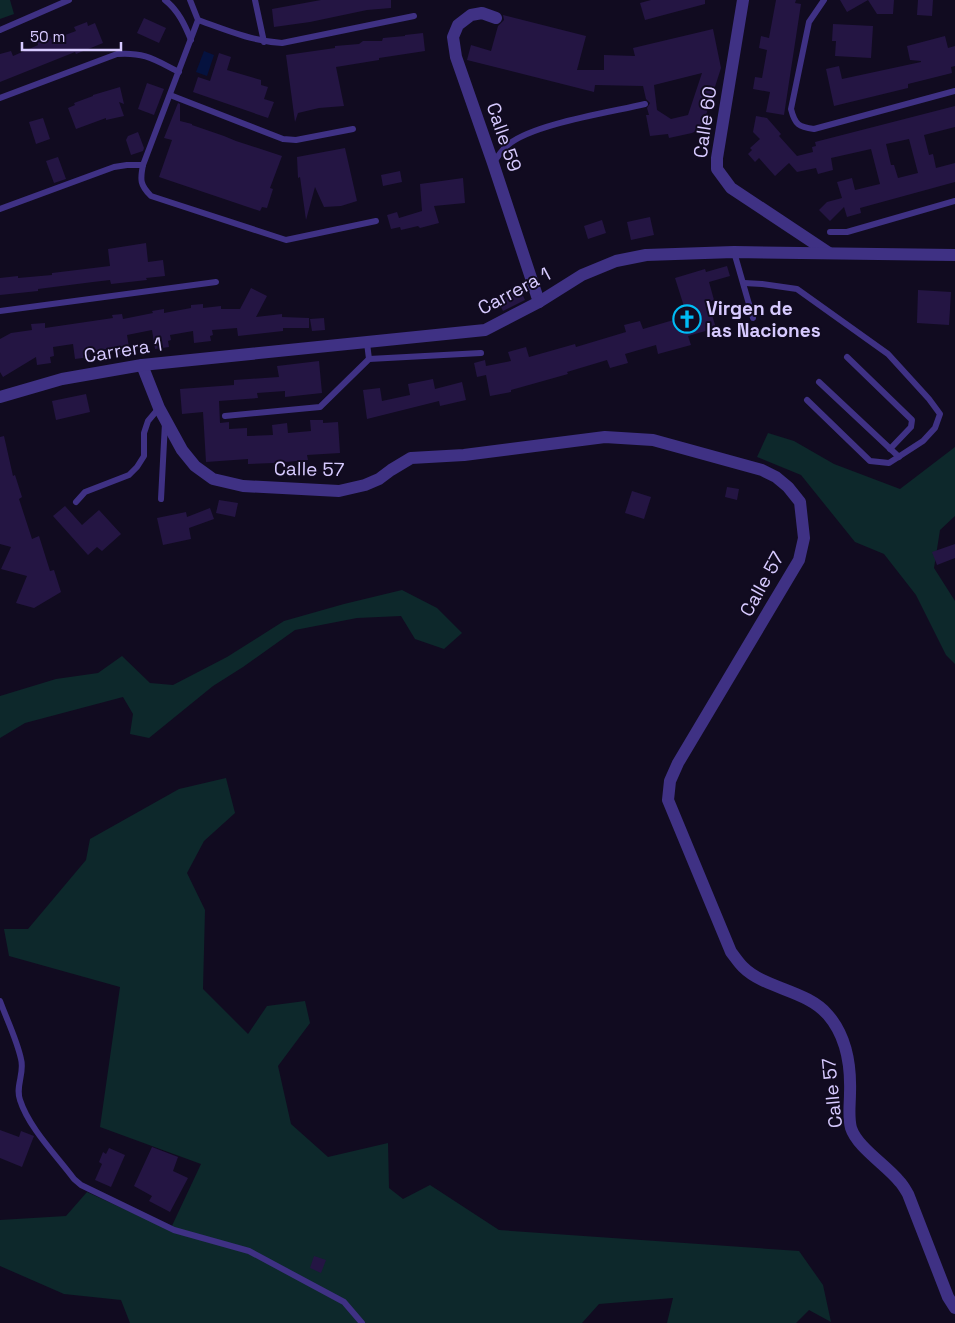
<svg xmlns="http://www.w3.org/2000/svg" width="955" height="1323" font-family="'Space Grotesk',sans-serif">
<rect width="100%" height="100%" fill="#110b20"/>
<g fill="#0d282b">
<polygon points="0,0 10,0 14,14 0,19"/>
<polygon points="768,433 794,441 834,464 900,489 955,447 955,516 940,530 934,568 955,601 955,664 946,655 916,595 884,554 855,542 801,475 757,457"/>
<polygon points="402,590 437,608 462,633 444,649 415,639 401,616 357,618 295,630 243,667 213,686 149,738 130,734 133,714 123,697 25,723 0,738 0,696 56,679 98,673 122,656 150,683 173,685 227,657 284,621 344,604"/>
<polygon points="226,778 235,813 204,841 187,873 205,910 203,989 248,1034 267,1006 305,1001 310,1023 278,1066 291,1124 328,1157 388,1143 389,1188 403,1199 430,1185 499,1230 799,1251 823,1285 831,1322 809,1310 796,1323 667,1323 673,1298 599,1304 582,1323 130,1323 121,1300 64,1294 0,1266 0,1220 66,1216 87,1192 170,1230 201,1164 100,1127 120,987 9,956 4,929 28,929 86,860 90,839 179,789"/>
</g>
<polygon fill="#05123f" points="204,51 214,55 207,76 196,72"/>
<g fill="#241543" fill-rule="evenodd">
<polygon points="321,0 391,0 391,8 367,10 310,22 274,27 272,9"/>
<polygon points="651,0 705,0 705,4 645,20 640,3"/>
<polygon points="776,0 796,0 795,3 801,4 784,115 766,112 770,92 753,89 755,77 762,78 767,50 759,48 761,36 769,38"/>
<polygon points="840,0 894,0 893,14 877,14 868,0 847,12"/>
<polygon points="918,0 933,0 932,16 917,15"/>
<path d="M503,15L586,36L577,70H604V55L635,56L633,48L713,29L721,68L706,115L709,117L706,122L702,128L692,133L669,138L668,134L650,136L646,115H649L647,108L650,103L646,99L643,86L595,85L594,92L467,60L471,45L491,51L498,26L504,20ZM702,73L688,115L671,119L657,110L654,85Z"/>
<polygon points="144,18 166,28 159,43 137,33"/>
<polygon points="87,22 88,26 95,23 103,43 76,54 75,52 0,82 0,54 11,51 13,56 38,45 37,42 50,36 51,39 57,37 57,38 76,31 74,27"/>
<polygon points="833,24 873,26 871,58 835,56 836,41 832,41"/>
<polygon points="423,33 425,51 379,58 379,60 336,67 344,106 319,108 298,113 295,122 286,55 335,48 335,46 359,44 363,41 382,41 383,38 405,36 405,35"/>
<polygon points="945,36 948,48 955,46 955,66 951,67 952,73 908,84 908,88 834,106 826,69 839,66 842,79 921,62 921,61 910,60 907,46"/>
<polygon points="219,53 231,57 227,70 261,80 261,85 268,87 264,99 274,102 268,118 193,92 198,77 210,81"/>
<polygon points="147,83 164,89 154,115 138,109"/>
<polygon points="120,87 124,104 119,102 124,116 106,120 106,118 76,129 68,108 75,105 74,103 93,96 93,95"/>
<polygon points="178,103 180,104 180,121 192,124 192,125 224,136 236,141 282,156 270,188 273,189 267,208 262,207 260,211 159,177 172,140 164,138"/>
<path d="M955,106V127L924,135L929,155L933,154L936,168L955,163V182L860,208L861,213L847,217L844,207L830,221L819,210L827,202L842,198L837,182L852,178L855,190L880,184L871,149L831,158L833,170L818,174L816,168L797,172L789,163L775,176L759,158L755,162L748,154L752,150L750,148L760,139L753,132L756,116L767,118L781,134L779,136L797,156L813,152L812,147L816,146L815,142ZM909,139L918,173L898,178L894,165H891L886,144Z"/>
<polygon points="43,118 50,139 36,144 29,122"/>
<polygon points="138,132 144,148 143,151 131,155 126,140 128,136"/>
<polygon points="345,148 357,201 341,206 324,207 315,187 306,220 300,177 298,178 297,157"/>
<polygon points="58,157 66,179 54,183 46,161"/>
<polygon points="400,171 402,182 383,186 381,175"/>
<polygon points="463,178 465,203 434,206 439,223 420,228 418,226 401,230 400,227 391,229 387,215 397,212 399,218 422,211 420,184"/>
<polygon points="650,217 654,235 631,240 627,222"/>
<polygon points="602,220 606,233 588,239 584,226"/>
<polygon points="146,243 148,262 163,260 165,276 146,278 147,280 111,284 110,280 93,282 38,289 38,291 0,295 0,278 18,276 18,278 52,275 52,273 110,266 108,249"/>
<polygon points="727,266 730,276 709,282 714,300 708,302 716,328 688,336 691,345 658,354 656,345 625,354 628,363 610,368 607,360 567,372 568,374 511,390 511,392 490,396 486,375 477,377 474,363 485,360 486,366 511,361 508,352 526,347 529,357 575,344 576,347 626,332 624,325 640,321 643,329 687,316 675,278 705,269 706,272"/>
<polygon points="519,287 525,300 503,311 498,301 509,296 507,293"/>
<polygon points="251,288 267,296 256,317 282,314 282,317 309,318 309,328 283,328 283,331 238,336 237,328 212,330 213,335 210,336 211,341 194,343 193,331 170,335 171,340 168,341 169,347 155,349 152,330 127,335 130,353 115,356 113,348 89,352 90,357 75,359 73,344 53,347 54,356 50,357 51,363 37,365 36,357 3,377 0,372 0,339 11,333 32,330 31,324 45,323 45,328 113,318 112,315 122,314 123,319 153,313 152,311 164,309 164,313 191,308 191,305 203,304 203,308 221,306 221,309 240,309"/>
<polygon points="918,290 951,292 949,325 917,323"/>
<polygon points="324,318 325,330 312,331 310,319"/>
<polygon points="319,361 322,393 285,397 285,391 257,393 258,398 219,401 220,423 229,422 229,429 247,428 247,436 273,435 272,425 287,423 288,433 311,431 310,420 323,420 323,423 338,422 340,453 307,455 308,460 273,463 248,464 248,459 206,462 203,412 182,414 180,389 234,385 234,380 279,377 277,366"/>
<polygon points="433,379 435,389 462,382 466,400 440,406 439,401 367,419 363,390 380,388 382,401 410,395 408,384"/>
<polygon points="86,394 90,412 56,420 52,401"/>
<polygon points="4,436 13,476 15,475 22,497 19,499 32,539 39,536 50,571 54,570 61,592 34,608 16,603 27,576 1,569 11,547 0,544 0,437"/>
<polygon points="727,487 739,489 737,500 725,497"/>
<polygon points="632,491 651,497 644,519 625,513"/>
<polygon points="219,500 238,503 235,517 216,513"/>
<polygon points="65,506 82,525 99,510 121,534 102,551 97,547 88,555 53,516"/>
<polygon points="210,508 214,519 189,528 191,539 163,545 157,518 186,512 187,517"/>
<polygon points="955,544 955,558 937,565 932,552"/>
<polygon points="0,1130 19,1137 21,1131 34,1136 22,1167 0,1158"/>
<polygon points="152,1147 178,1157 173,1171 188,1178 170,1212 149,1201 152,1196 134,1186"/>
<polygon points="109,1148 125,1155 111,1187 95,1180 102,1164 99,1162 103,1152 106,1154"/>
<polygon points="314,1256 326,1260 321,1273 310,1268"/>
</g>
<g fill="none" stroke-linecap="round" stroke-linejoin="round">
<g stroke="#3f3184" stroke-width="6">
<path d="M165,0C178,10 185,25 191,40"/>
<path d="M190,0L198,20L143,165C140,180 140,185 151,196L286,240L376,221"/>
<polyline points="255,0 264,42"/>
<path d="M824,0L809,22L791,109C795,125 799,127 814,129L955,91"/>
<path d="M198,20C226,30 252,41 282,43L414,16"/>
<polyline points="0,30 69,0"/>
<polyline points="170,95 283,139 296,140 353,129"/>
<path d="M0,98L117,54C145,52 155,60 179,72"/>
<path d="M493,163C498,157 502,149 508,145C532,124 612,112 645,104"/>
<polyline points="0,209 114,167 127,165 143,165"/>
<polyline points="830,232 847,232 955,201"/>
<polyline points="734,252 753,318"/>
<polyline points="744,283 762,284 797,289 888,354 929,399 940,414 935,428 923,441 889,463 870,461 807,400"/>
<polyline points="0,311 216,282"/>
<polyline points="367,343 369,359"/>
<polyline points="847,357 912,420 911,427 890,449"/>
<polyline points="819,382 899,457"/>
<polyline points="225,416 320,407 369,359 481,353"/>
<polyline points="161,499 165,423"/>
<polyline points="76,502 85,492 129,475 137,467 144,456 144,433 148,421 159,408"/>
<path d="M0,1001C7,1020 17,1040 21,1059C25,1073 15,1086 20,1100C29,1128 56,1155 74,1179L81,1185L174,1230L249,1251L344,1302L362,1323"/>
</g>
<g stroke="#3f3184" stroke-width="12">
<polyline points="743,0 717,158 717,169 731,188 829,253"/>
<polyline points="496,18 482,13 471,15 458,25 453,37 456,57 493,163 539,302"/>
<path d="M142,365L159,408L182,450L195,466L213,479L243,486L339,491L365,485L379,479L391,470L411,458L464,455L605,437L653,440L762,470L776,477L788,487L800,502L804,538L799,560L678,763L670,781L668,800L731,952C735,957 738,962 743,967C765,989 807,990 828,1015C847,1037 851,1065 850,1093C850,1104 848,1117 851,1128C857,1147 886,1165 899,1181C903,1185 905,1189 908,1194L948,1297L955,1308"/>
<polyline points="0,397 62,379 142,365 485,330 539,302 582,275 616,261 646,255 734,252 955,255"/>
</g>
</g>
<defs>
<g id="church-ring" transform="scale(1.4375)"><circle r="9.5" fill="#110b20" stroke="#00bbf5" stroke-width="1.5"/><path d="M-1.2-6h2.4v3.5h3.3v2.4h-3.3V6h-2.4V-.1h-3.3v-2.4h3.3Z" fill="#00bbf5"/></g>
</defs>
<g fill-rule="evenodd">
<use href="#church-ring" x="687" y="319"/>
</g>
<g text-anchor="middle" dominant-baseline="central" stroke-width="4" stroke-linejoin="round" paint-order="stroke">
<g font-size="19" fill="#d7caff" stroke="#110b20">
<text transform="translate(705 122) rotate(-82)">Calle 60</text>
<text transform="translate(504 137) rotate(71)">Calle 59</text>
<text transform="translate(514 291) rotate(-28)">Carrera 1</text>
<text transform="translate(123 350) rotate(-9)">Carrera 1</text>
<text transform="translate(309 469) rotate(1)">Calle 57</text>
<text transform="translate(762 584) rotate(-61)">Calle 57</text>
<text transform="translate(832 1093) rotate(-96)">Calle 57</text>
</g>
<g font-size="19" font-weight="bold" fill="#d7caff" stroke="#110b20" text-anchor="start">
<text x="706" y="308">Virgen de<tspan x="706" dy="22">las Naciones</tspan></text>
</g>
</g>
<path d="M22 42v8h99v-8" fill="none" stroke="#d7caff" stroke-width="2.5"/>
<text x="30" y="42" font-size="15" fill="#d7caff" stroke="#110b20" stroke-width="4" paint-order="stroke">50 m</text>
</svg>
